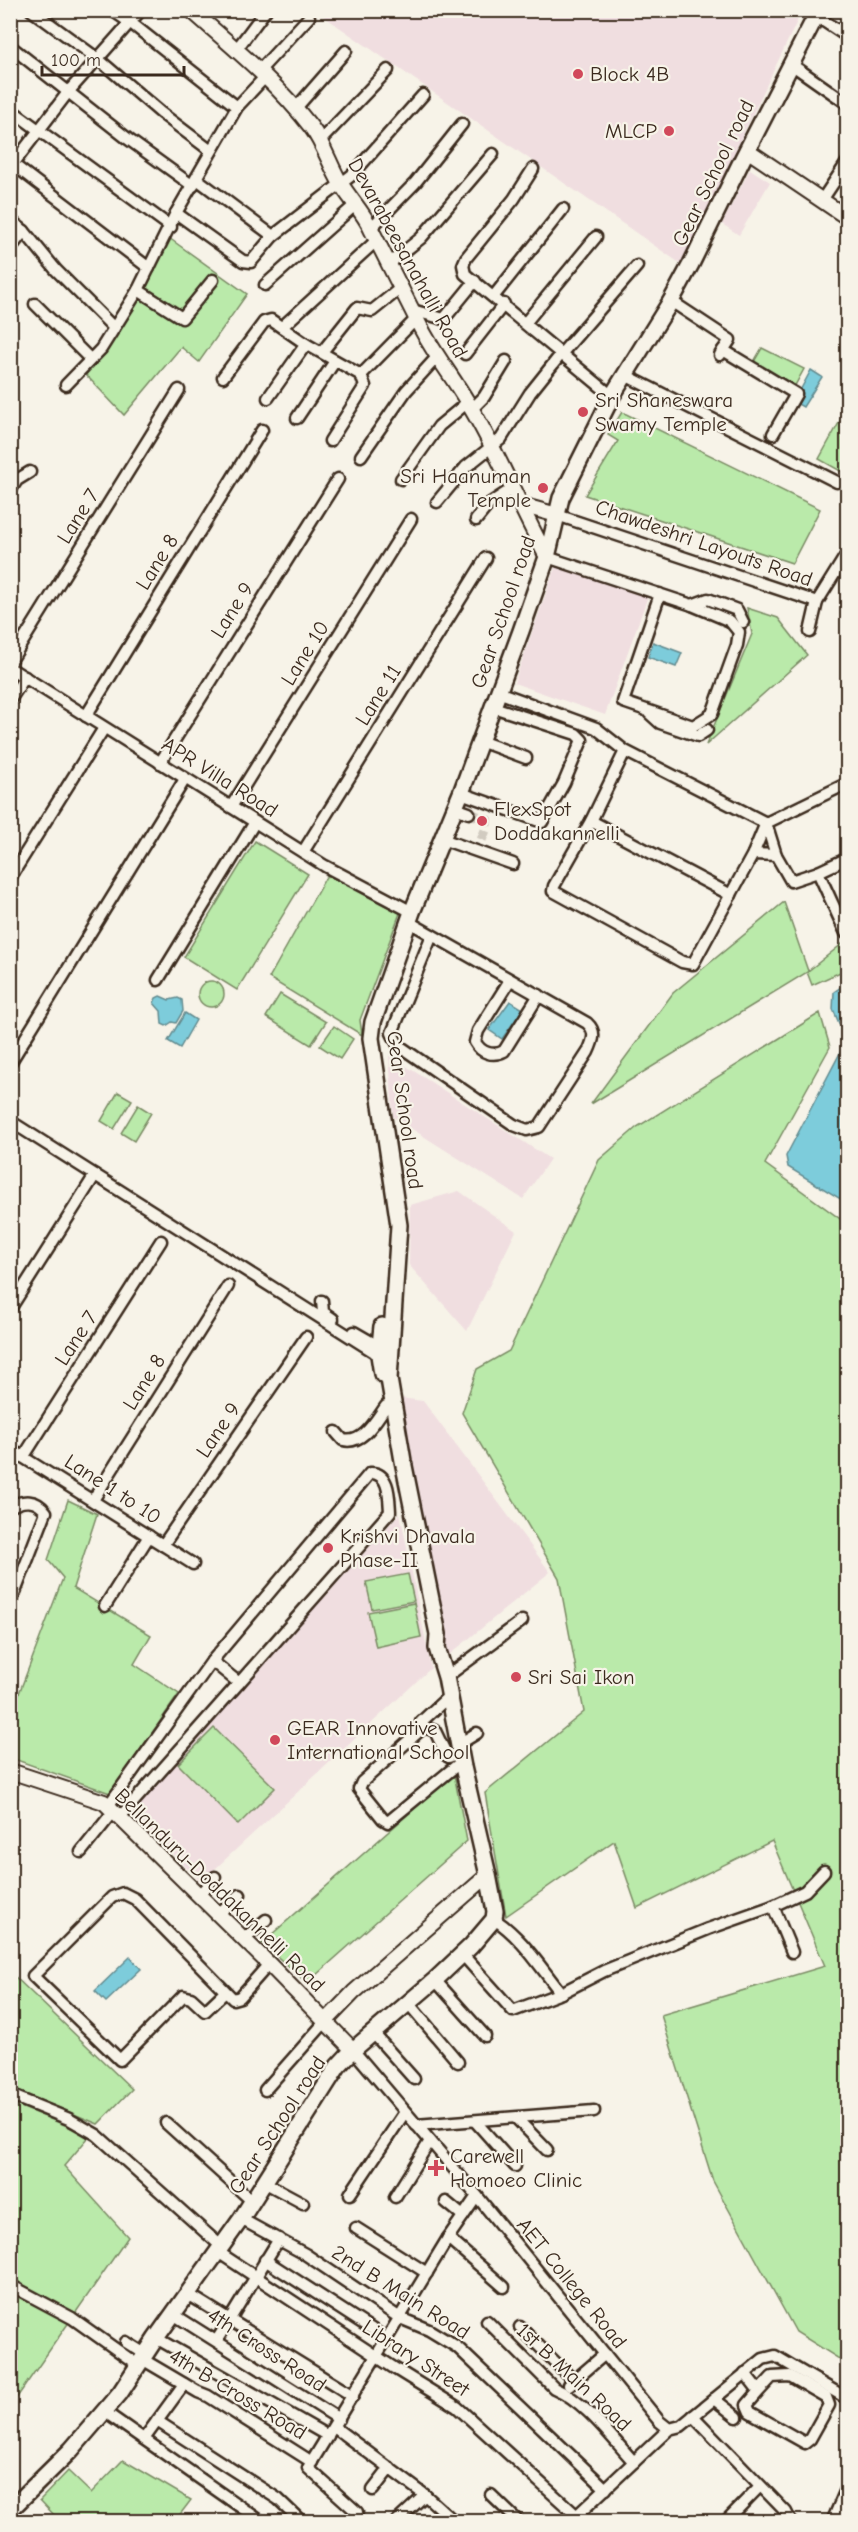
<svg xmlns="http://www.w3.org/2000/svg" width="858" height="2532" font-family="'Comic Neue',sans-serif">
<rect width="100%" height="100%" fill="#f7f3e8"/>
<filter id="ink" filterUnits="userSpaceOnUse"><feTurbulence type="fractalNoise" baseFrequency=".0167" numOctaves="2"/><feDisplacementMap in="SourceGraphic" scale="12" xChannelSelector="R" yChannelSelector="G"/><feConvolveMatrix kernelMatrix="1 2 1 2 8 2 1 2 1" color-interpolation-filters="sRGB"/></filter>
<g filter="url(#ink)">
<g fill="#f0dee0">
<polygon points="316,11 802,10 802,11 681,264"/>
<polygon points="750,169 770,182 739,235 722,224"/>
<polygon points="556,565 648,596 605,715 514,683"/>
<polygon points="389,1055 550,1159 523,1199 393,1117"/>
<polygon points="459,1191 516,1231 467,1331 409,1265 410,1205"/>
<polygon points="400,1398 423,1401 550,1572 449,1655 408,1459"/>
<polygon points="400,1513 431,1668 201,1882 131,1813"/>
</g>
<g fill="#baeaaa" stroke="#7a8a64" stroke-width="1.5">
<polygon points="169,238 247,294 199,362 181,347 124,415 86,375 127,314"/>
<polygon points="762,348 804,369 792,391 752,365"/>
<polygon points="622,412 820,509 792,563 585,495 618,441 608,435"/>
<polygon points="845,412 847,413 848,466 844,473 819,459"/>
<polygon points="747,608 778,618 807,655 706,745 752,634"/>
<polygon points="255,841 308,874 237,990 184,957"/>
<polygon points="327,875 400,913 360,1020 362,1035 269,978"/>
<polygon points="784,902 808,971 847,940 847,969 812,985 807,972 591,1104 673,993"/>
<circle cx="211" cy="994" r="13"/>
<polygon points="280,994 326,1022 311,1045 266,1017"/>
<polygon points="820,1013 830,1047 765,1164 847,1224 847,2364 796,2332 713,2181 661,2015 825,1966 772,1841 637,1908 614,1841 506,1916 485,1793 584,1712 559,1578 462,1413 477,1369 509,1351 599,1160 637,1127"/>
<polygon points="334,1026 353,1039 340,1059 320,1046"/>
<polygon points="118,1092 132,1100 114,1129 101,1121"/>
<polygon points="138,1105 151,1113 134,1141 121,1133"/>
<polygon points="68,1500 97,1514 73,1588 151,1635 134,1664 179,1694 110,1793 11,1758 10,1717 63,1578 48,1560"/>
<polygon points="408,1574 414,1601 372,1609 366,1582"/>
<polygon points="414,1603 421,1637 376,1647 368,1612"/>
<polygon points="214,1728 275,1788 238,1825 178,1764"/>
<polygon points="454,1774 467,1841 307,1983 262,1943"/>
<polygon points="10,1972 132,2089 98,2124 11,2088"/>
<polygon points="11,2103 82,2132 88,2138 64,2166 128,2237 11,2406"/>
<polygon points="123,2460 191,2500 175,2521 47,2521 54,2515 40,2500 68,2471 91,2493"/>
</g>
<g fill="#7dccdb" stroke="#638b8f" stroke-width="1.5">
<polygon points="811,370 822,377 803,407 794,402"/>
<polygon points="653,642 682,653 676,667 648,657"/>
<polygon points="847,983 847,1203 788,1167 786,1156 841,1051 841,1028 833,1009 834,992"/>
<polygon points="160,996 169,1000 178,998 182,1000 183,1011 176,1023 172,1022 166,1026 162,1024 161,1011 154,1003 156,998"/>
<polygon points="510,1001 523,1009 502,1039 489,1030"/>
<polygon points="185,1013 196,1020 180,1048 168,1041"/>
<polygon points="130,1957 141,1969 106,2002 95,1991"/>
</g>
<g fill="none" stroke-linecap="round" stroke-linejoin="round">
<polyline stroke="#d1cbc0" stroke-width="10" stroke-dasharray="10 5" stroke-linecap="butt" points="469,813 487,820 486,829 477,851"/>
<g stroke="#3b2a1e" stroke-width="15">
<g id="minor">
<polyline points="31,10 98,59 161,113 211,151"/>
<polyline points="112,10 131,23 237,107"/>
<polyline points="816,16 848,37"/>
<polyline points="10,46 128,139 193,186"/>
<polyline points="236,50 266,10"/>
<polyline points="791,64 848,104"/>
<polyline points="259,71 309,17"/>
<polyline points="296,108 346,51"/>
<polyline points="10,109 171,227"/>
<polyline points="320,141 388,70"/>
<polyline points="10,162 149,268"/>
<polyline points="10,168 69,91 141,10"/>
<polyline points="533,169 514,199 466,258 463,265 465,274 612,396"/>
<polyline points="197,179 273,236"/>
<polyline points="822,200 848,161"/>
<polyline points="176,213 243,261 251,262 273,236 352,175 423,95"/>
<polyline points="10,220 24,231 56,270 113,327"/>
<polyline points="371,228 415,183 462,124"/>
<polyline points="10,249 24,231"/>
<polyline points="390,263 421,238 493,154"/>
<polyline points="265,285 355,205"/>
<polyline points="138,290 182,318 213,280"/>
<polyline points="494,296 563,209"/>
<polyline points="671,301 730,340 720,355"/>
<polyline points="35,304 90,359"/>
<polyline points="412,310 444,319 475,281"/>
<polyline points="526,322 596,237"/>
<polyline points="282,327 376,241"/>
<polyline points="723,350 796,394 773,434"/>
<polyline points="322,352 357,308 372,311 402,287"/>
<polyline points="465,354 504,304"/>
<polyline points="361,375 416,319"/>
<polyline points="625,375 837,482"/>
<polyline points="223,377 264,322 271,320 306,344 361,375 365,386 330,441"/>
<polyline points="66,385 101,349 138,290 176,213 237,107 265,77"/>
<polyline points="268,398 306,344"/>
<polyline points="472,409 484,397 506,361"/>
<polyline points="297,418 335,361"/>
<polyline points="361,456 406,391 437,357"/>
<polyline points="401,479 439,426 468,402"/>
<polyline points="10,491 17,480 30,472"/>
<polyline points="437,502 466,467 501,439 530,393 562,353 637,266"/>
<polyline points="557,515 817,602 848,552"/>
<polyline points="476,520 489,504 512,489"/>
<polyline points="547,557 692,605 730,621 739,632 737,645 712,714 693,726 623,702 660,594"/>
<polyline points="692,605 708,599 737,610 743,622"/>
<polyline points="810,632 817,602"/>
<polyline points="10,662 179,390"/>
<polyline points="10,668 325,866 412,912"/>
<polyline points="498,692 596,728 625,751 591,821 554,886 553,891 682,962 693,964 753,854 766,823 625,751"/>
<polyline points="10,700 25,677"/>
<polyline points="649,713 660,723 698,736 707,730"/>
<polyline points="86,716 262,430"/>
<polyline points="480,741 526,758"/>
<polyline points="160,763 338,479"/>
<polyline points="848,783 766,823 776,855 791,881 818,872 848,858"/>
<polyline points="461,793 542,822 564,783 582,740 576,734 493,707"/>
<polyline points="231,807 411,519"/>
<polyline points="455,808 469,813"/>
<polyline points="591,821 731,895"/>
<polyline points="442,839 513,864"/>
<polyline points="303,852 486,558"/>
<polyline points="753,854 776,855"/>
<polyline points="818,872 846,933"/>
<polyline points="10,878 104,728"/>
<path d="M409,922C468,956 528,989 587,1023C597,1032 593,1041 588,1052L539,1127L527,1130L514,1125L398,1045L392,1033L432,935"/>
<polyline points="158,980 255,822"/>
<path d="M510,980L478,1031L475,1042C481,1053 493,1057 504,1051L539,995"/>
<polyline points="10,1063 185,779"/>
<polyline points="10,1121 379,1355"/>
<polyline points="322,1301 323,1312 333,1319"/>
<polyline points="10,1309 95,1175"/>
<polyline points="354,1332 380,1347"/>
<path d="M336,1432L343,1440C363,1445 376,1420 386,1406"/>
<polyline points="10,1449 193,1564"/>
<polyline points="24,1456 161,1241"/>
<path d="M370,1473C390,1472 389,1498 390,1512L239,1683L212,1661Z"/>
<polyline points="93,1500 228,1286"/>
<path d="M10,1507C23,1499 37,1499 46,1512L10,1605"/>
<polyline points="163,1545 306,1337"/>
<polyline points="105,1606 149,1536"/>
<polyline points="446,1677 522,1621"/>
<polyline points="421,1722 449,1696"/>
<polyline points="459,1744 477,1733"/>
<polyline points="460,1752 449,1757 447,1756 435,1731 424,1727 362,1782 359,1789 383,1819 388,1822 462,1761"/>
<polyline points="108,1806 212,1661"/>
<polyline points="120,1817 239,1683"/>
<polyline points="81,1852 114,1811"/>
<polyline points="199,1895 215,1877"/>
<polyline points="773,1906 792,1952"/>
<polyline points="218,1914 240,1895"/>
<path d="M494,1919C522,1937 540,1967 561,1993L604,1971L708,1929L773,1906L805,1891L824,1871"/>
<polyline points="244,1939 266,1920"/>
<polyline points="462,1954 513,2011 561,1993"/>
<polyline points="435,1980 485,2036"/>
<polyline points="225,1992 205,2011 191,1998 183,1996 120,2060 33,1976 112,1897 123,1893 135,1899 233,1999 240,1997 269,1964"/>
<polyline points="409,2004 458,2062"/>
<polyline points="374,2034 414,2079"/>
<polyline points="353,2050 477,2196 659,2421 669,2429"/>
<polyline points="265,2090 325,2022"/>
<polyline points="10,2095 69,2119 97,2135 222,2247"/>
<polyline points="516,2118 547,2150"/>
<polyline points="475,2121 515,2166"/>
<polyline points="166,2123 252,2201"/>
<polyline points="416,2125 594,2111"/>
<polyline points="264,2182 303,2203"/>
<polyline points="350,2194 405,2112"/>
<polyline points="395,2197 430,2141"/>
<polyline points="446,2202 463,2216"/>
<polyline points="241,2219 305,2254 400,2318 429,2330 457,2347 606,2489"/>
<polyline points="356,2228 427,2273"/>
<polyline points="448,2238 504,2287"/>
<polyline points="218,2252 394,2368 457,2407 577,2516"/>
<polyline points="265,2260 387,2339"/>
<polyline points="10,2285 72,2318 138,2365"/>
<polyline points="188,2294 353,2396"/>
<polyline points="173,2314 339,2419"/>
<path d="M487,2321L554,2388C586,2402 610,2436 634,2462"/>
<polyline points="520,2327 574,2381"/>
<polyline points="156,2338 328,2436"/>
<polyline points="217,2340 279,2239"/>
<polyline points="126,2342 145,2354"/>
<polyline points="142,2359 198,2392 208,2396 312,2462"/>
<polyline points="745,2373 759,2391 772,2377 790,2376 826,2397 829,2405 810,2439 805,2443 750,2412 747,2405 759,2391"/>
<polyline points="569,2385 605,2354"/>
<polyline points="714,2399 737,2417"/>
<polyline points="105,2412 262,2522"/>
<polyline points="693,2416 786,2512 791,2522"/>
<polyline points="157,2421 278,2499 302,2522"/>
<polyline points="334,2427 425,2495 455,2522"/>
<polyline points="144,2439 184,2384"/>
<polyline points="373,2490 390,2468"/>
<polyline points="491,2495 519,2522"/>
<polyline points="357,2512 308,2468 448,2238 477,2196"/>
<polyline points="396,2522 425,2495"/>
<polyline points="570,2522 669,2429 681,2426 763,2359 775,2356 848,2399"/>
<polyline points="725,2522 760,2486"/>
<polyline points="832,2522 848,2485"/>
</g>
</g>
<g stroke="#3b2a1e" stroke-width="18">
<g id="tertiary">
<path d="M191,10C233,47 277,83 311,127C324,144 330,166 341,184C350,199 364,213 371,229C386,259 401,288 416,318C430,349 451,374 468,403C498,452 519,506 547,557"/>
<polyline points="747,150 848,218"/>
<polyline points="521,505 557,515"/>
<polyline points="10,1771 104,1802 269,1964 353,2050"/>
<polyline points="325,2022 354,1992 488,1875"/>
</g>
</g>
<g stroke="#3b2a1e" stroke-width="20">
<g id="secondary">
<polyline points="382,1374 379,1355 382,1326"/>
<polyline points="10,2510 71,2450 120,2393 156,2338 241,2219 338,2066 353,2050 435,1980 471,1946 494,1919 495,1911 488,1875 463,1767 446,1677 437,1648 438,1634 403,1461 389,1379 399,1225 371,1038 373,1022 412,912 461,793 521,631 547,557 561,498 612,396 671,301 691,264 743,158 819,10"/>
</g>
</g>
<use href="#minor" stroke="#f7f3e8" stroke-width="10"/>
<use href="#tertiary" stroke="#f7f3e8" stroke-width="14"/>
<use href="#secondary" stroke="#f7f3e8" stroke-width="15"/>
</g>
</g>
<g fill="#d1495b" stroke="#f7f3e8" stroke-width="2">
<circle cx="578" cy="74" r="6"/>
<circle cx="669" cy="131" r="6"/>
<circle cx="583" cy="412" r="6"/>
<circle cx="543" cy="488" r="6"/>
<circle cx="482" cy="821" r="6"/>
<circle cx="328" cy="1548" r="6"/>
<circle cx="516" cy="1677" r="6"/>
<circle cx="275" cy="1740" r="6"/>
<path d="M433 2159h6v6h6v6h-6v6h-6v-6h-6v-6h6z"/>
</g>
<g text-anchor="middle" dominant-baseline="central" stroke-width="4.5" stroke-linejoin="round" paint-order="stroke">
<g font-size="21" fill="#3b2a1e" stroke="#f7f3e8" text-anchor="start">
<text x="590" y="74">Block 4B</text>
<text x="657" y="131" text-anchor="end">MLCP</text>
<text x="595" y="400">Sri Shaneswara<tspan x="595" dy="24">Swamy Temple</tspan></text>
<text x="531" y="476" text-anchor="end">Sri Haanuman<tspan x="531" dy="24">Temple</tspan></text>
<text x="494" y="809">FlexSpot<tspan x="494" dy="24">Doddakannelli</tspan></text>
<text x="340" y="1536">Krishvi Dhavala<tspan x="340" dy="24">Phase-II</tspan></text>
<text x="528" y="1677">Sri Sai Ikon</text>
<text x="287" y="1728">GEAR Innovative<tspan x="287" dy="24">International School</tspan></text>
<text x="450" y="2156">Carewell<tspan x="450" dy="24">Homoeo Clinic</tspan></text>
</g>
<g font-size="21" fill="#3b2a1e" stroke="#f7f3e8">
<text transform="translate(713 173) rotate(-64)">Gear School road</text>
<text transform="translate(408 258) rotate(61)">Devarabeesanahalli Road</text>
<text transform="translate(78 516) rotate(-58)">Lane 7</text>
<text transform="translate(704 543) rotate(19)">Chawdeshri Layouts Road</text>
<text transform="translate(157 562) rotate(-58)">Lane 8</text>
<text transform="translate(232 610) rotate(-58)">Lane 9</text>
<text transform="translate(503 612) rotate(-71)">Gear School road</text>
<text transform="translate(305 653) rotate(-58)">Lane 10</text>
<text transform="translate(378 695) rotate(-58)">Lane 11</text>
<text transform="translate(220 777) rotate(32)">APR Villa Road</text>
<text transform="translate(405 1110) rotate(82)">Gear School road</text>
<text transform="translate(76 1338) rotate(-57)">Lane 7</text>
<text transform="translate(144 1382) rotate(-58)">Lane 8</text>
<text transform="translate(218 1430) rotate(-56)">Lane 9</text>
<text transform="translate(113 1489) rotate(33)">Lane 1 to 10</text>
<text transform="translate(220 1890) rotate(44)">Bellanduru-Doddakannelli Road</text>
<text transform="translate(277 2125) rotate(-57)">Gear School road</text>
<text transform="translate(572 2283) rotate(51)">AET College Road</text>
<text transform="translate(401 2292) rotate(32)">2nd B Main Road</text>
<text transform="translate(267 2350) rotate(33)">4th Cross Road</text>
<text transform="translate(416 2358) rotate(33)">Library Street</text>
<text transform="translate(574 2377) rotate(43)">1st B Main Road</text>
<text transform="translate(238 2394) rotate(31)">4th B Cross Road</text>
</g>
</g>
<rect width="858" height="2532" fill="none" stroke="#f7f3e8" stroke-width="36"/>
<rect x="18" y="18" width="822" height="2496" fill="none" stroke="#3b2a1e" stroke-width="2" filter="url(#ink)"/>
<path d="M42 66v9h142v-9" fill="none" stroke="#3b2a1e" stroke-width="3"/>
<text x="51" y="66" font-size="18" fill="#3b2a1e" stroke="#f7f3e8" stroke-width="4.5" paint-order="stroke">100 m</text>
</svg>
